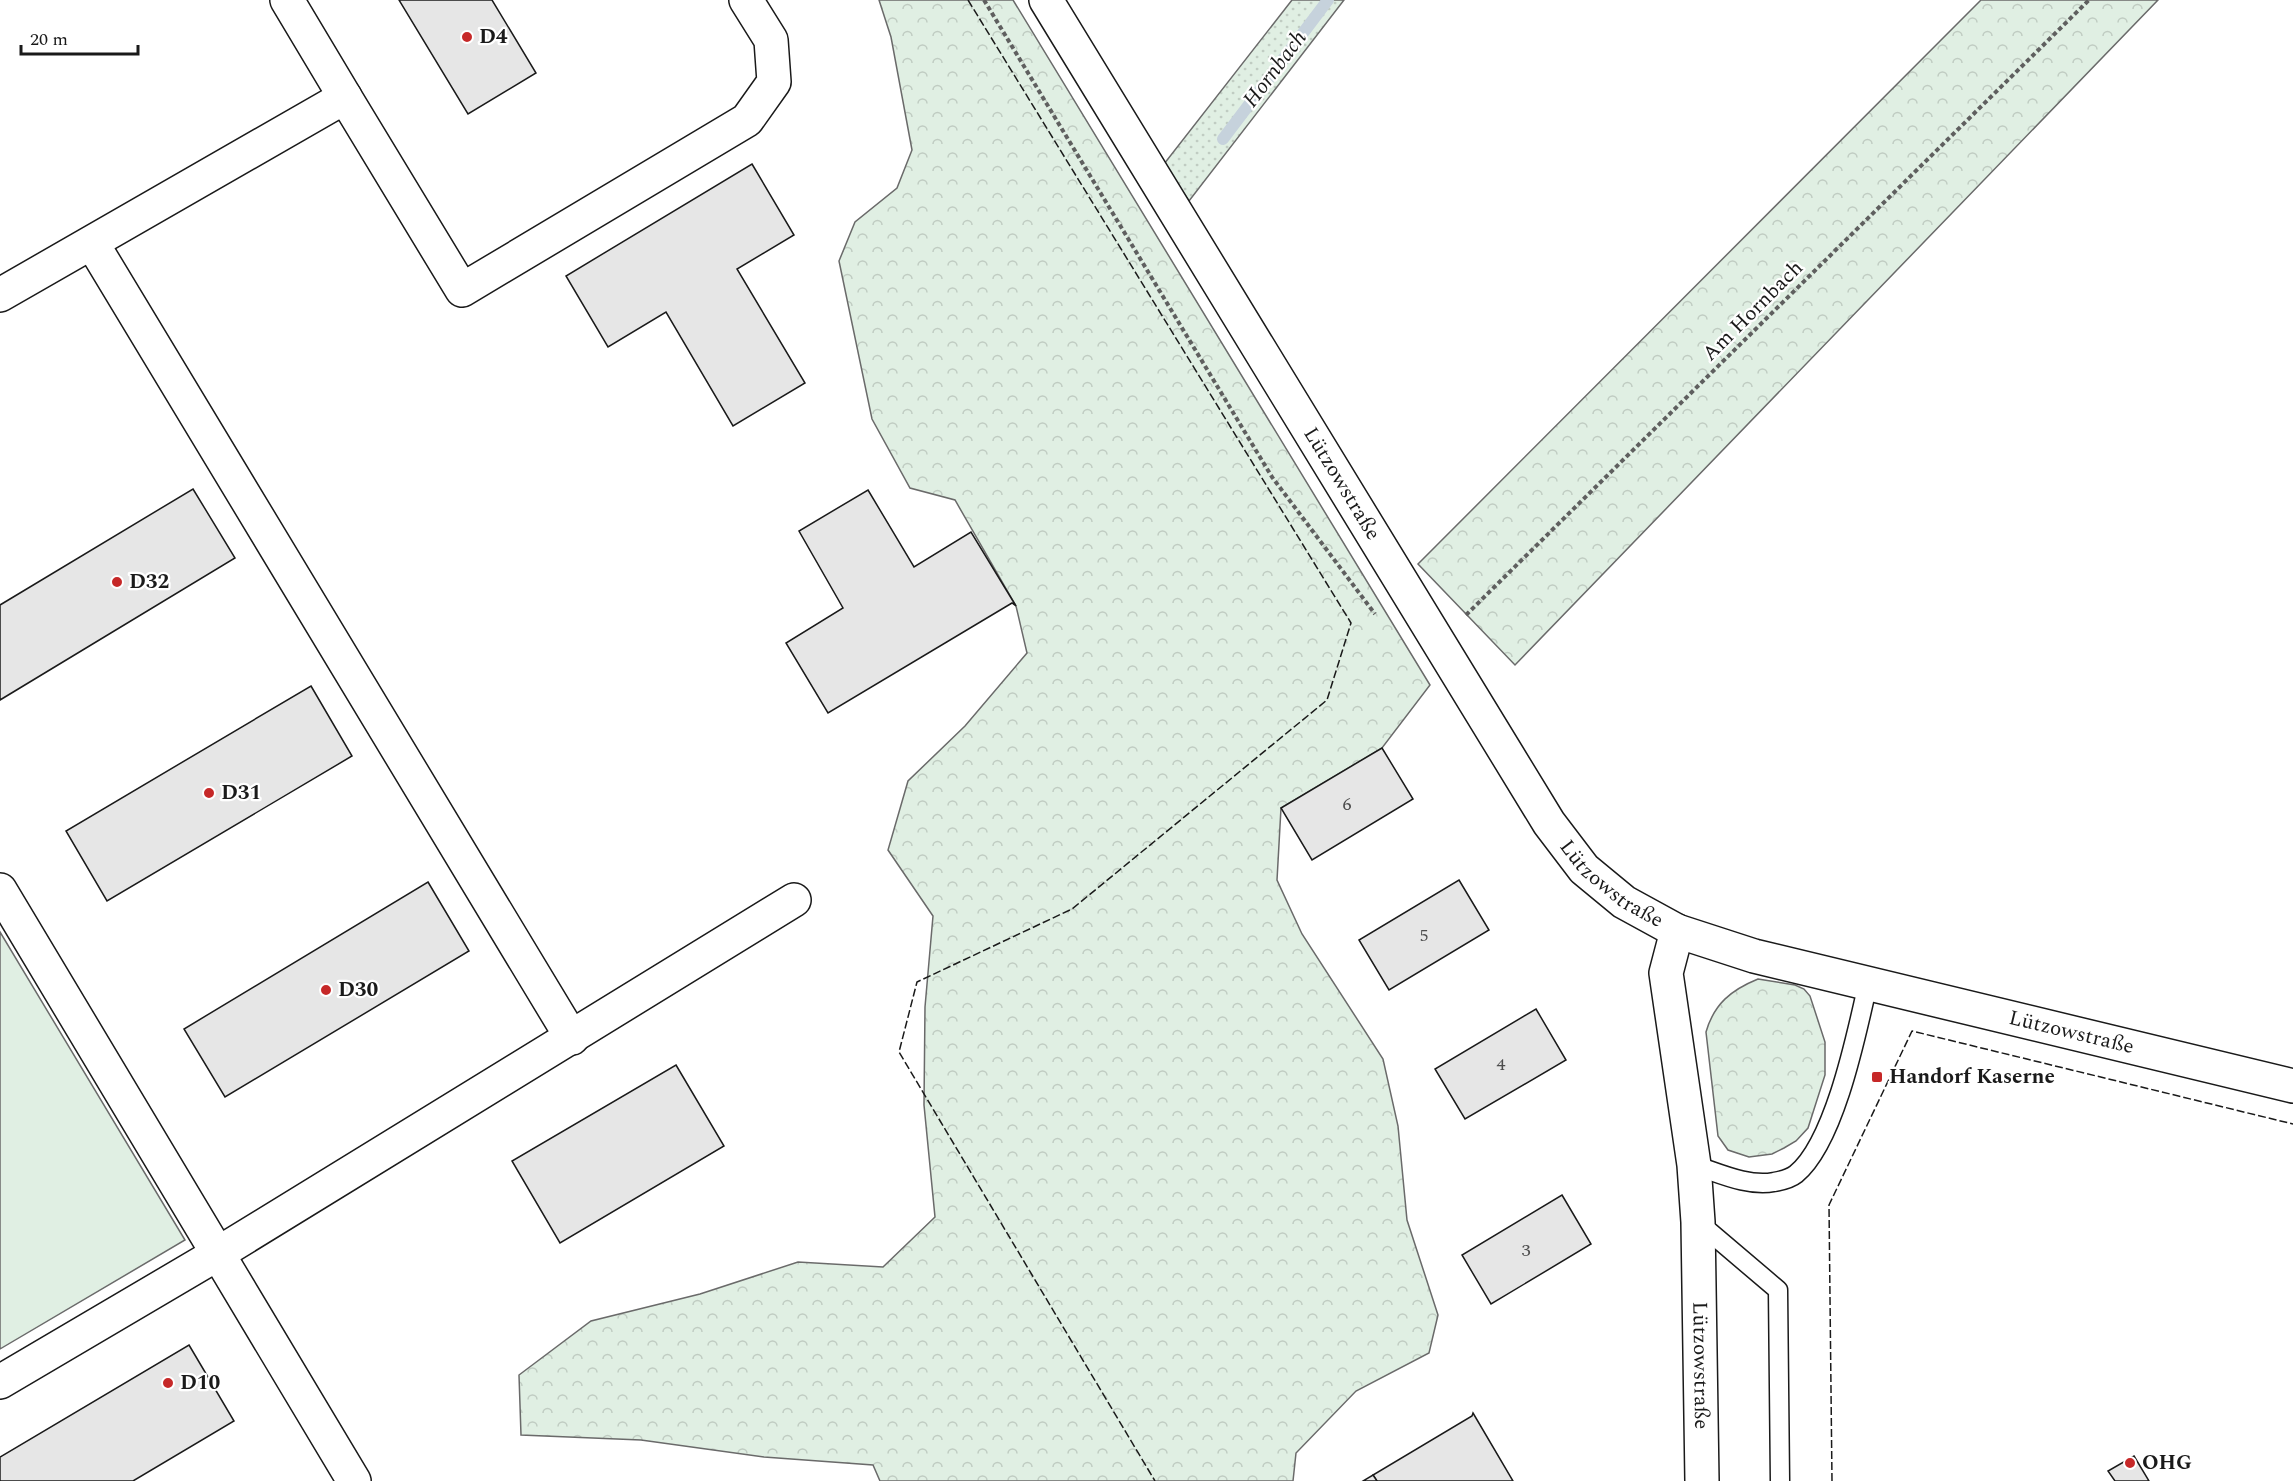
<svg xmlns="http://www.w3.org/2000/svg" width="2293" height="1481" font-family="Spectral,serif">
<defs>
<pattern id="grass-dots" width="8" height="8" patternUnits="userSpaceOnUse" patternTransform="scale(1.5)"><rect width="8" height="8" fill="#e0efe3"/><path d="M2 2h.1M6 6h.1" fill="none" stroke="#c0ccc2" stroke-width="1.8" stroke-linecap="round"/></pattern>
<pattern id="forest-crowns" width="20" height="18" patternUnits="userSpaceOnUse" patternTransform="scale(1.5)"><rect width="20" height="18" fill="#e0efe3"/><path d="M2 6a3 3 0 1 1 6 0M12 15a3 3 0 1 1 6 0" fill="none" stroke="#c0ccc2"/></pattern>
</defs>
<rect width="100%" height="100%" fill="#fff"/>
<polygon fill="url(#grass-dots)" stroke="#6a6a6a" stroke-width="1.5" points="1292,0 1344,0 1189,201 1164,164"/>
<g fill="url(#forest-crowns)" stroke="#6a6a6a" stroke-width="1.5">
<polygon points="879,0 1013,0 1430,685 1382,748 1281,808 1277,880 1302,934 1383,1059 1398,1126 1407,1220 1438,1315 1429,1353 1356,1391 1296,1453 1293,1481 880,1481 873,1465 764,1457 641,1440 521,1435 519,1375 591,1321 700,1294 798,1262 883,1267 935,1217 924,1105 925,1007 933,916 888,850 908,781 965,726 1027,653 1016,606 955,500 910,488 872,419 839,261 855,222 897,188 912,150 891,37"/>
<polygon points="1981,0 2158,0 1515,665 1418,564"/>
<path d="M1758,979L1795,985L1804,989L1810,996L1825,1042V1075L1808,1128L1796,1141L1784,1148L1772,1154L1749,1157L1728,1150L1718,1136L1706,1032C1714,1004 1731,990 1758,979Z"/>
</g>
<polygon fill="#e0efe3" stroke="#6a6a6a" stroke-width="1.5" points="0,932 185,1240 0,1349"/>
<g fill="none" stroke-linecap="round" stroke-linejoin="round">
<polyline stroke="#c6d2dc" stroke-width="12" points="1223,139 1328,0"/>
</g>
<g fill="#e6e6e6" stroke="#1a1a1a" stroke-width="1.5">
<polygon points="399,0 492,0 536,73 468,114"/>
<polygon points="752,164 794,235 737,269 805,383 733,426 666,312 608,347 566,276"/>
<polygon points="193,489 235,558 0,700 0,605"/>
<polygon points="868,490 914,567 971,532 1016,606 1012,603 828,713 786,643 843,608 799,531"/>
<polygon points="311,686 352,756 107,901 66,831"/>
<polygon points="1382,748 1413,799 1312,860 1281,808"/>
<polygon points="1459,880 1489,930 1389,990 1359,940"/>
<polygon points="428,882 469,951 225,1097 184,1029"/>
<polygon points="1536,1009 1566,1060 1465,1119 1435,1069"/>
<polygon points="676,1065 724,1146 560,1243 512,1161"/>
<polygon points="1562,1195 1591,1244 1491,1304 1462,1255"/>
<polygon points="189,1345 234,1421 133,1481 0,1481 0,1457"/>
<polygon points="1473,1413 1513,1481 1377,1481 1373,1475 1472,1416"/>
<polygon points="2134,1456 2149,1481 2115,1481 2108,1471"/>
<polygon points="1373,1475 1377,1481 1363,1481"/>
</g>
<g fill="none" stroke-linecap="round" stroke-linejoin="round">
<g stroke="#1a1a1a" stroke-width="21">
<g id="lane">
<path d="M1694,1165C1719,1173 1748,1187 1774,1182C1780,1181 1791,1178 1796,1174C1835,1142 1857,1032 1868,983"/>
<polyline points="1698,1222 1778,1290 1780,1481"/>
</g>
</g>
<g stroke="#1a1a1a" stroke-width="36">
<g id="street">
<polyline points="287,0 345,97"/>
<polyline points="92,243 572,1038"/>
<polyline points="0,295 345,97 462,290 747,120 774,82 771,40 746,0"/>
<polyline points="0,890 354,1481"/>
<path id="s1" d="M1677,931L1666,973L1694,1165L1698,1222L1702,1481"/>
<polyline points="0,1382 219,1253 794,900"/>
</g>
</g>
<g stroke="#1a1a1a" stroke-width="36">
<g id="secondary">
<path id="s2" d="M1046,0L1549,823L1584,869L1624,902L1677,931L1754,956L2293,1086"/>
</g>
</g>
<g stroke="#5f5f5f" stroke-width="4" stroke-dasharray="4.5 3" stroke-linecap="butt">
<polyline points="984,0 1272,477 1375,614"/>
<polyline points="1466,615 2089,0"/>
</g>
<use href="#lane" stroke="#fff" stroke-width="18"/>
<use href="#street" stroke="#fff" stroke-width="33"/>
<use href="#secondary" stroke="#fff" stroke-width="33"/>
<g stroke="#1a1a1a" stroke-width="1.5" stroke-dasharray="8 3" stroke-linecap="butt">
<polyline points="968,0 1351,623 1327,700 1072,909 917,982 899,1052 1155,1481"/>
<polyline points="1832,1481 1829,1205 1912,1031 2293,1124"/>
</g>
</g>
<g fill="#c62828" stroke="#fff" stroke-width="2">
<circle cx="467" cy="37" r="6"/>
<circle cx="117" cy="582" r="6"/>
<circle cx="209" cy="793" r="6"/>
<circle cx="326" cy="990" r="6"/>
<rect x="1871" y="1071" width="12" height="12" rx="3"/>
<circle cx="168" cy="1383" r="6"/>
<circle cx="2130" cy="1463" r="6"/>
</g>
<g text-anchor="middle" dominant-baseline="central" stroke-width="4.5" stroke-linejoin="round" paint-order="stroke">
<g font-size="18" fill="#4d4d4d">
<text x="1347" y="804">6</text>
<text x="1424" y="935">5</text>
<text x="1501" y="1064">4</text>
<text x="1526" y="1250">3</text>
</g>
<g font-size="21" font-weight="bold" fill="#1a1a1a" stroke="#fff" text-anchor="start">
<text x="479" y="37">D4</text>
<text x="129" y="582">D32</text>
<text x="221" y="793">D31</text>
<text x="338" y="990">D30</text>
<text x="1889" y="1077">Handorf Kaserne</text>
<text x="180" y="1383">D10</text>
<text x="2142" y="1463">OHG</text>
</g>
<g font-size="21" fill="#1a1a1a" stroke="#fff">
<text transform="translate(1753 311) rotate(-45)">Am Hornbach</text>
<text stroke="none"><textPath href="#s2" startOffset="567">Lützowstraße</textPath></text>
<text stroke="none"><textPath href="#s2" startOffset="1053">Lützowstraße</textPath></text>
<text stroke="none"><textPath href="#s2" startOffset="1542">Lützowstraße</textPath></text>
<text stroke="none"><textPath href="#s1" startOffset="438">Lützowstraße</textPath></text>
</g>
<g font-size="22" font-style="italic" fill="#1a1a1a" stroke="#fff">
<text transform="translate(1275 69) rotate(-53)">Hornbach</text>
</g>
</g>
<path d="M21 45v9h117v-9" fill="none" stroke="#1a1a1a" stroke-width="3"/>
<text x="30" y="45" font-size="18" fill="#1a1a1a" stroke="#ffffff" stroke-width="4.5" paint-order="stroke">20 m</text>
</svg>
